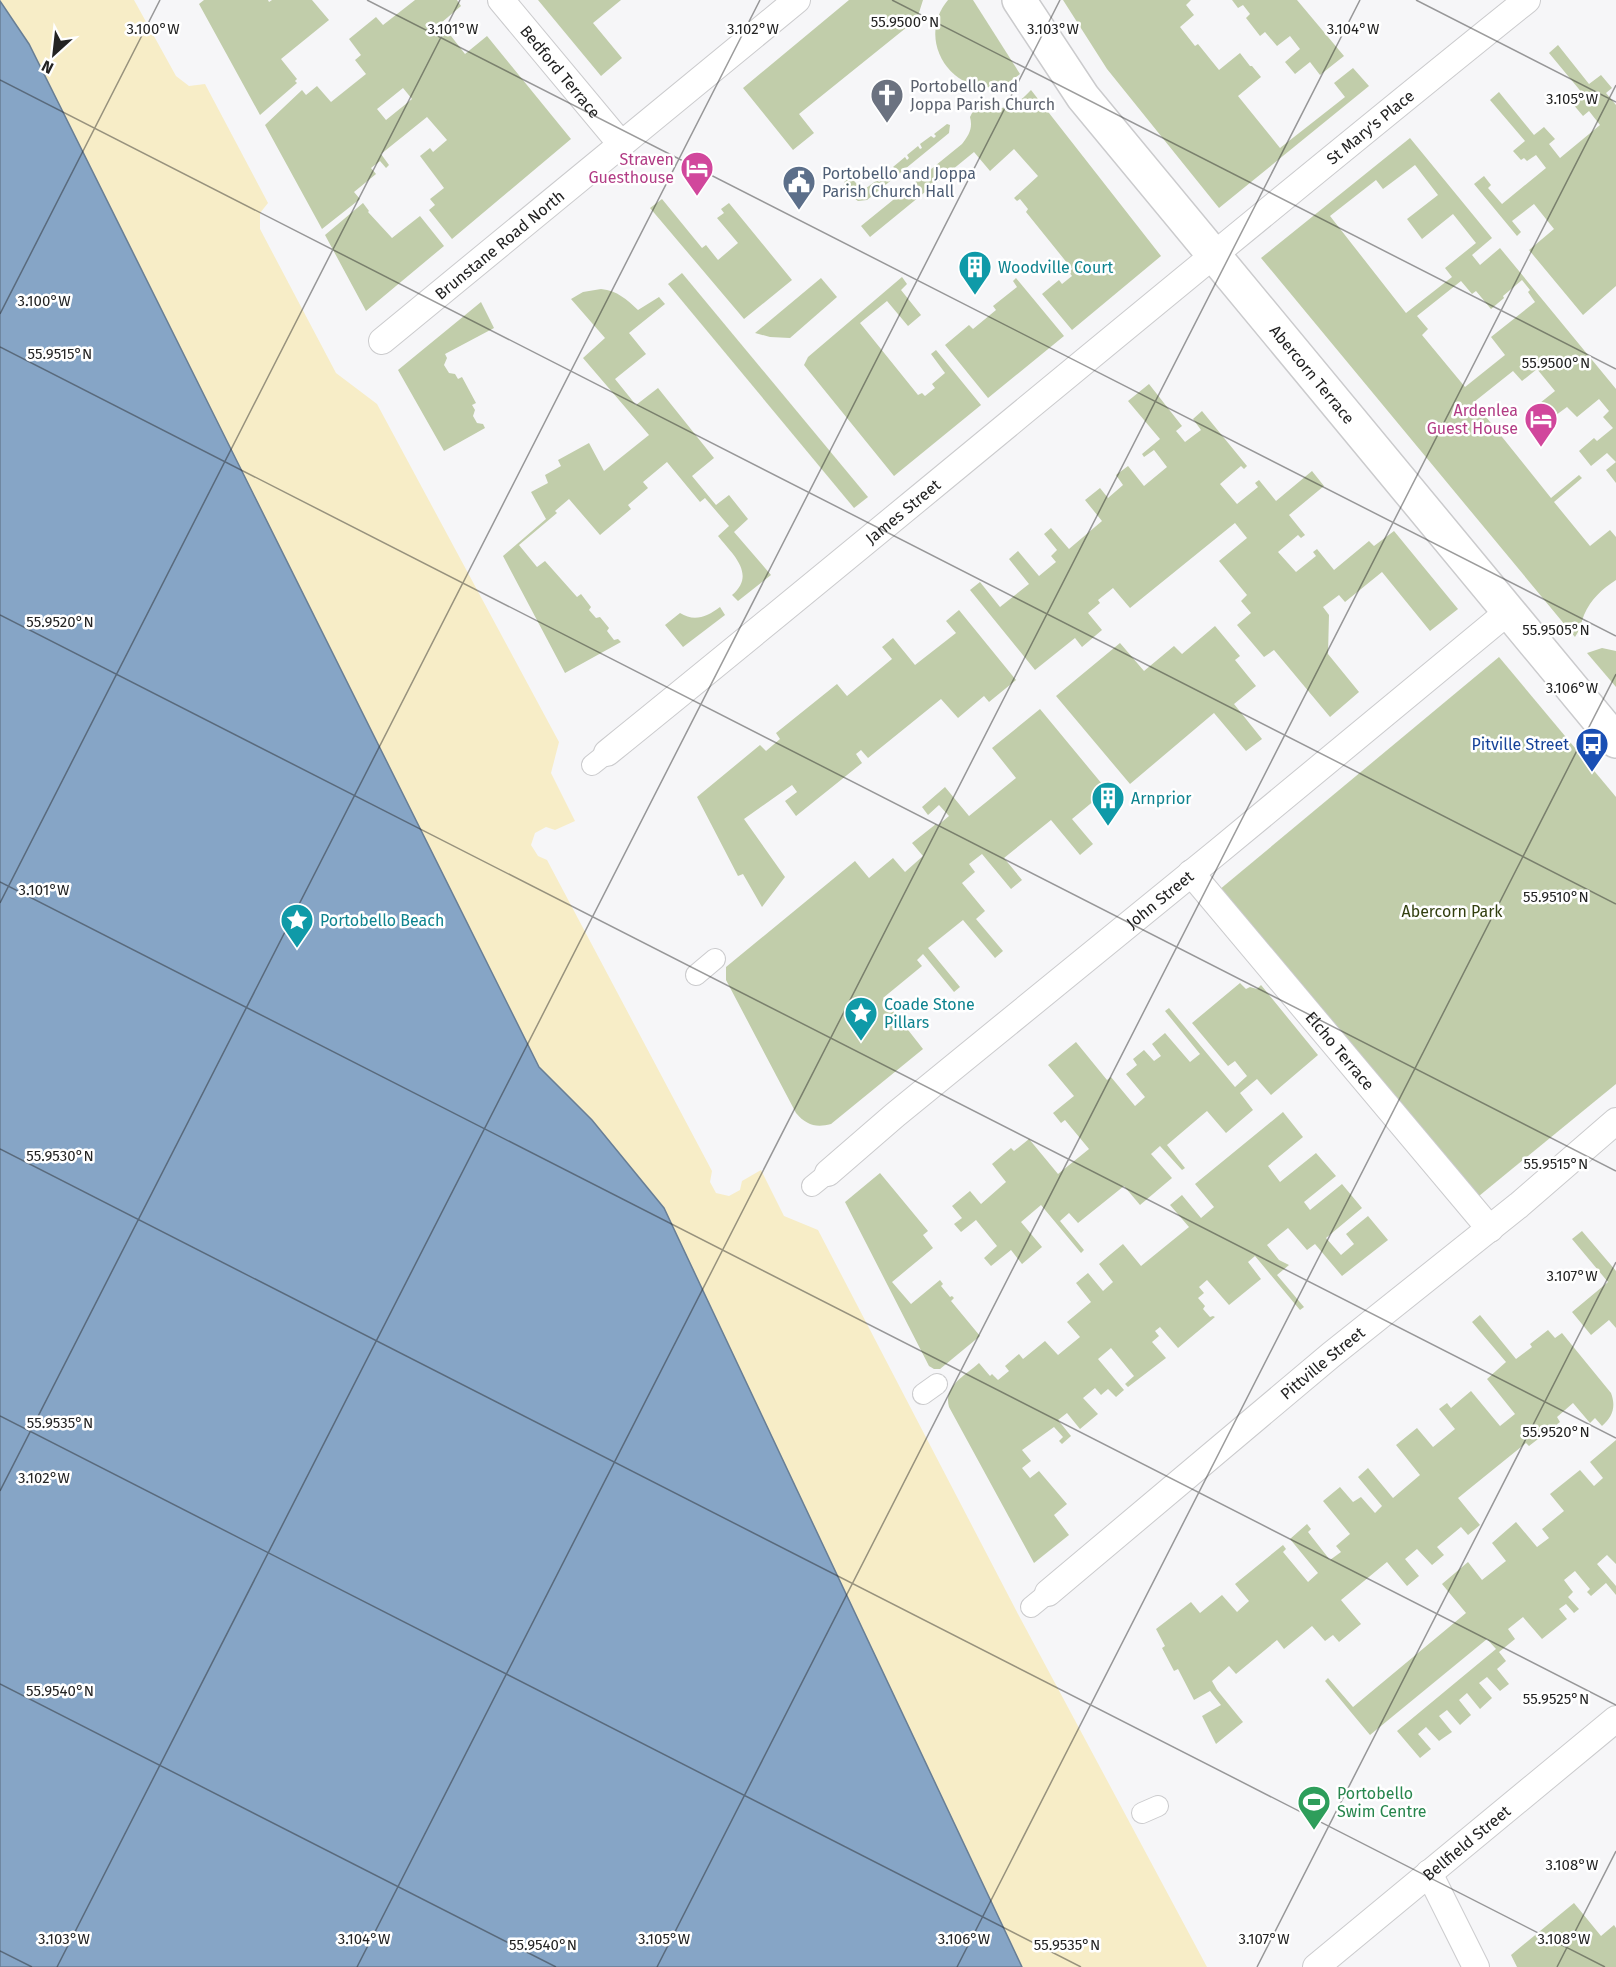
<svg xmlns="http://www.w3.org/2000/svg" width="1616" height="1967" font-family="'Fira Sans',sans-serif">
<rect width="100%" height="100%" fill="#f6f6f8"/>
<g fill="#c1cdaa" fill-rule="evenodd">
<polygon points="204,0 268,0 269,2 272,0 312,0 329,20 281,59 297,79 295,81 297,83 260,115 199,4"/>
<path d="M415,0H457L461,6L441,23L465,54L487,36L571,139L452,239L429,210L435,205L430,199L444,188L420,156L430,148L433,152L447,140L427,117L381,154L389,165L386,168L380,161L371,168L376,174L354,192L360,199L322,229L265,125L302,90L306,95L317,86L331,102L366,74L355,60L361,55L349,39L376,17L383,25ZM403,88L412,99L386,120L377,109Z"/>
<polygon points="538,0 621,0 593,23 622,58 601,76"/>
<polygon points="849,0 923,0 917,19 799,114 814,133 793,150 743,88"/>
<path d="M948,0H973L1020,74C1015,78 1007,84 1000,86C951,96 915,39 948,0Z"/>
<polygon points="1063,0 1191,0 1186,5 1194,15 1180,27 1195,46 1198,44 1219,70 1240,53 1250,66 1252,66 1261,77 1238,96 1280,148 1345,97 1334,83 1353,68 1369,86 1219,208 1107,69"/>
<polygon points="1232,0 1297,0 1344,56 1320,75 1310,62 1295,74 1285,62 1300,49 1290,36 1277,46 1265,32 1260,36 1246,18 1250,14 1243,5 1238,8"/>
<polygon points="1558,45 1589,84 1601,75 1612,88 1606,93 1616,105 1616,286 1583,315 1529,250 1554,229 1534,204 1512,221 1521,232 1517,236 1474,184 1484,176 1491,185 1488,188 1502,204 1546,168 1536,155 1527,161 1524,158 1521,160 1513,151 1525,141 1490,100 1499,92 1534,135 1544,127 1555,139 1549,144 1560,158 1600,125 1589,111 1583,116 1572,103 1583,94 1549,53"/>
<path d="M1031,90L1161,256L1072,330L1042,294L1059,280L1062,284L1072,276L1069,272L1072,269L1026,212L1028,209L1020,199L1017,201L1014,198L1038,176L1014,149L990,171L974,152L870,237L861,226L962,144C969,135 973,128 970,117L973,111C1000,104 1007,116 1031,90Z"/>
<polygon points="947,124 950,125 949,133 867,200 858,201 840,188 846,184 844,182 851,177 860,188 860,193 864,193 865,189 877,180 879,182 881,181 880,178 891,169 892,171 895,169 893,167 905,157 907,160 909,158 907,155 918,146 920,149 922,148 920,144 931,136 934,138 936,136 934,134"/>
<path d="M1410,138L1492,238L1472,255L1480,265L1500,248L1616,389V483L1606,470L1616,462L1607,453L1591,466L1579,451L1594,438L1597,441L1613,428L1603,417L1609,411L1599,399L1577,417L1567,407L1552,418L1540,403L1555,391L1537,369L1522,381L1513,371L1474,402L1551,498L1579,475L1582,478L1554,502L1590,546L1610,530L1616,537V580C1602,589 1591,599 1584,615C1581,623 1580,630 1575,637L1261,258ZM1415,165L1438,195L1407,219L1422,239L1453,214L1476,243L1445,268L1452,277L1406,313L1330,216L1376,180L1383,189ZM1522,280L1530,290L1528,292L1535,302L1491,337L1505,355L1465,387L1422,335L1428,329L1417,316L1461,281L1472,294L1476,291L1491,309L1504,298L1503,296Z"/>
<polygon points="662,199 702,248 706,245 718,260 738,243 717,218 724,213 721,209 729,203 792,280 744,319 650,208"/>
<polygon points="363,203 369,211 368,212 392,238 420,216 444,246 366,311 325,235"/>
<polygon points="682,273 868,497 854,508 668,284"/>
<polygon points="902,277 907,284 901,290 921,315 908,326 887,301 860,323 918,395 922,393 925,396 935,388 932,384 945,373 931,354 936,350 981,405 894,476 804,365 808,357"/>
<polygon points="821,278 837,297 790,338 770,337 755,333"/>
<polygon points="1016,278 1064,336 988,398 945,345 969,325 973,329 996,310 993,306 1017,287 1013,281"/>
<path d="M601,289C618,291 626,299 638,310L659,297L665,304L629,333L646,354L615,379L636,405L658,388L714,458L692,476L716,505L729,495L748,519L734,532L771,575L738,601L732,595C757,574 732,554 718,536L729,526L705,498L700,502L667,462L643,482L648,488L628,505L631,509L600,535L569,499L555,511L557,513L519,545L537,567L545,561L577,597L581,594L591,607L589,610L596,618L600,617L609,628L607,631L614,640L618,639L621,642L565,673L503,556L546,519L531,492L548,483L545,475L561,466L558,460L589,443L604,471L649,435L583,358L605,338L571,299L583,292Z"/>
<polygon points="481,302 494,328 445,354 447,358 444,365 449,373 455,374 458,379 462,377 476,403 472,405 475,410 473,416 477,423 483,424 485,428 444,451 398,370"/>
<polygon points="1149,384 1182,426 1176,431 1185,442 1201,430 1193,419 1202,411 1247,466 1244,469 1241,466 1220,484 1237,504 1258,487 1255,483 1259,480 1276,501 1312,471 1324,486 1289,515 1305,535 1301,538 1298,535 1278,552 1296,572 1316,556 1313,552 1317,549 1334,570 1369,541 1374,546 1394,531 1458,609 1430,631 1382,572 1345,602 1339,595 1323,607 1329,615 1328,654 1359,692 1330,717 1274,650 1264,657 1237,625 1251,613 1241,601 1247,595 1219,561 1247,538 1235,523 1130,608 1113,588 1098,600 1100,603 1088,613 1102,630 1082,647 1075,638 1035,670 970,590 980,582 1000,607 1029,584 1009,559 1018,551 1039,576 1056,562 1051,556 1057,550 1044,534 1051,528 1069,549 1102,521 1085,500 1100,488 1108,498 1123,485 1116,475 1128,466 1144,486 1167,467 1154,450 1144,457 1142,454 1160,439 1128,401"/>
<path d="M720,607L725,615L683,647L665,625L680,613C694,622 707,617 720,607Z"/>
<polygon points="959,610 1016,680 989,702 984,696 958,718 941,699 868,758 861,750 856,754 862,763 796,816 785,801 797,792 792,785 744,819 785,877 762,907 743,874 738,876 697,797 760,745 766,751 780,739 776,733 837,684 847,696 892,659 882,647 893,638 915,665 956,633 946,621"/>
<polygon points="1215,626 1240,656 1235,660 1256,686 1234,704 1262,739 1246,751 1214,713 1130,784 1056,696 1120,643 1144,671 1174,646 1182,654"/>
<polygon points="1602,648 1616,651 1616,687 1587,653"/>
<polygon points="1499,657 1616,797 1616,1084 1479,1196 1219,890"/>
<path d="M1040,709L1107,790L1072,819L1093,844L1080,855L1051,820L1004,858L1022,880L1011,889L982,854L969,864L975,872L962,883L985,911L976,919L1003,951L995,958L963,920L928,948L960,987L954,992L923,954L917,960L922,966L883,998L923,1049L831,1124C816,1128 806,1125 796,1113L726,980V967L855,861L869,878L893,858L905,872L923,856L912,843L936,824L937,826L949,816L939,805L928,815L922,807L945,787L969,816L1016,778L992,748Z"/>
<polygon points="1240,983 1246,989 1250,987 1257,989 1261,985 1318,1055 1271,1095 1257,1079 1240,1093 1253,1110 1226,1133 1207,1111 1167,1145 1185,1168 1182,1170 1160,1146 1151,1154 1172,1178 1140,1205 1124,1186 1078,1223 1069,1213 1060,1221 1084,1250 1081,1253 1041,1205 1021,1222 1042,1247 1022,1264 1011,1250 991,1266 984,1258 997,1246 976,1220 961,1232 954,1224 962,1218 952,1206 970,1191 981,1204 1006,1182 992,1164 1011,1148 1014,1151 1029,1139 1058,1174 1089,1149 1065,1120 1061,1123 1053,1113 1074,1096 1048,1065 1076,1042 1107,1080 1111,1077 1135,1106 1145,1097 1126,1074 1137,1065 1133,1059 1144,1050 1154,1061 1161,1056 1152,1044 1165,1033 1190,1062 1200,1054 1165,1011 1169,1008 1235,1087 1247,1076 1235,1061 1228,1066 1192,1023"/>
<path d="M1283,1112L1303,1137L1268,1166L1280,1182L1316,1153L1336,1176L1304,1202L1310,1210L1342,1184L1362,1208L1326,1238L1341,1255L1354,1244L1346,1234L1368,1216L1388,1240L1342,1276L1315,1244L1307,1250L1288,1228L1267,1245L1279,1260L1289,1265L1277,1275L1304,1307L1300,1310L1255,1256L1248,1262L1261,1279L1229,1305L1207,1280L1199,1287L1204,1293L1198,1298L1205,1306L1203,1309L1210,1317L1213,1316L1215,1317L1178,1348L1160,1327L1155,1331L1159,1336L1152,1342L1166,1358L1128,1387L1125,1384L1134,1376L1111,1348L1098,1359L1124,1390L1116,1397L1108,1389L1101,1395L1095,1388L1083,1398L1098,1414L1080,1429L1067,1413L1058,1420L1071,1436L1062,1444L1059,1441L1063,1437L1054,1427L1022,1450L1031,1461L1022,1468L1030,1478L1039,1471L1067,1504L1054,1515L1069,1535L1034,1563L949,1407C943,1386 966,1375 979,1363L990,1376L992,1374L998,1380L1009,1371L1005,1366L1019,1354L1023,1359L1045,1341L1058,1355L1080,1337L1067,1322L1091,1302L1076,1283L1088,1273L1103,1291L1113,1282L1099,1264L1123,1244L1141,1266L1189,1227L1170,1205L1182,1195L1201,1218L1214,1207L1195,1184Z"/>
<polygon points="880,1173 928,1231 923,1235 933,1248 892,1282 911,1304 940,1280 943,1284 941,1286 950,1297 952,1296 954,1298 951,1301 980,1336 940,1369 934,1369 929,1366 845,1202"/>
<polygon points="1582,1231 1616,1271 1616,1328 1609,1320 1591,1335 1572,1312 1608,1282 1572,1239"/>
<path d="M1480,1315L1516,1359L1532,1347L1530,1344L1548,1330L1555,1338L1562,1333L1611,1393C1616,1406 1613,1417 1602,1426L1595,1418L1590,1423L1573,1403L1557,1417L1560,1422L1529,1446L1526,1443L1458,1498L1480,1525L1468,1535L1461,1527L1437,1547L1444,1555L1432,1565L1417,1549L1405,1559L1419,1576L1407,1586L1387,1562L1341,1600L1361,1624L1339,1642L1333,1635L1325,1641L1312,1626L1284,1649L1277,1640L1236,1674L1229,1666L1212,1681L1217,1690L1243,1722L1216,1744L1202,1716L1221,1705L1210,1691L1194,1700L1178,1669L1174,1671L1162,1648L1165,1646L1156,1629L1191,1602L1200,1613L1222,1595L1237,1612L1249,1601L1235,1584L1283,1545L1286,1549L1283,1552L1308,1582L1318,1573L1290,1539L1307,1524L1311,1529L1308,1532L1330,1560L1341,1552L1336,1546L1350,1534L1323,1501L1340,1487L1353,1502L1361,1497L1375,1513L1382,1506L1358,1477L1368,1468L1393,1498L1420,1475L1396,1445L1417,1428L1433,1447L1455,1429L1439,1409L1447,1403L1451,1408L1471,1391L1500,1426L1515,1414L1487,1379L1506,1362L1472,1322Z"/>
<polygon points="1616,1440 1616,1564 1607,1555 1597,1564 1616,1586 1616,1595 1606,1583 1591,1596 1587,1592 1590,1589 1575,1571 1564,1580 1573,1592 1568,1597 1579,1609 1574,1613 1566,1604 1559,1609 1567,1619 1542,1639 1523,1617 1508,1629 1515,1639 1499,1652 1506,1661 1497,1669 1509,1684 1500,1691 1487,1677 1479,1683 1492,1698 1480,1709 1467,1693 1459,1700 1471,1715 1460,1725 1447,1710 1439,1716 1452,1732 1439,1741 1426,1727 1418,1734 1431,1749 1420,1758 1397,1731 1496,1649 1487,1639 1370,1735 1325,1681 1328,1678 1353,1707 1466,1613 1442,1584 1468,1562 1482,1580 1506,1561 1492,1543 1516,1522 1537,1547 1549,1538 1542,1529 1564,1511 1550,1494 1580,1470 1594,1486 1603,1478 1590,1462"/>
<polygon points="1574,1903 1601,1936 1614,1925 1616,1928 1616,1967 1517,1967 1511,1955"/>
</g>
<polygon fill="#f7edc7" points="0,0 134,0 176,76 189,86 205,84 268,203 260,213 260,229 336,373 377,404 559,742 551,773 575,821 555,830 546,827 535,833 531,845 538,856 547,860 712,1171 710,1182 716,1193 729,1196 740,1190 742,1181 761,1170 784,1216 818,1230 1018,1614 1207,1967 420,1967 0,1038"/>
<polygon fill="#86a5c6" stroke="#687e95" stroke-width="1.5" points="0,1 29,44 539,1067 592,1120 664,1208 1022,1967 0,1967"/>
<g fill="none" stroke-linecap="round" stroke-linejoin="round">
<g stroke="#cbcbcd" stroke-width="22">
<g id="pedestrian">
<polyline points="592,765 607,753"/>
<polyline points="696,975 715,959"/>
<polyline points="812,1186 828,1173"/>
<polyline points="923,1394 937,1384"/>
<polyline points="1031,1607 1048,1593"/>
<polyline points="1142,1813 1158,1806"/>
</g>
</g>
<g stroke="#cbcbcd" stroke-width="28">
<g id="minor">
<path id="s1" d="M501,0L621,144"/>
<path id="s2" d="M382,341L797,0"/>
<path id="s3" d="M607,753C915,504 1218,248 1527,0"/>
<path id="s4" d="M1191,873L1490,1229"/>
<path id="s5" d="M828,1173L895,1115L1220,850L1509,611"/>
<path id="s6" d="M1048,1593L1331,1355L1519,1205L1616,1121"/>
<polyline points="1429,1873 1476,1967"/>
<path id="s7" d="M1316,1967L1616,1719"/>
</g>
</g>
<g stroke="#cbcbcd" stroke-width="36">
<g id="secondary">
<path id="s8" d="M1019,0L1083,97L1616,741"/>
</g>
</g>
<use href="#pedestrian" stroke="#fff" stroke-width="20"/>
<use href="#minor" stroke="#fff" stroke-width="26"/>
<use href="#secondary" stroke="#fff" stroke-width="33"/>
</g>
<path fill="none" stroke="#232323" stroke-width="1.5" stroke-opacity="0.45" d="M367,0L1616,636M892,0L1616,369M1416,0L1616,102M0,80L1616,904M0,314L160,0M0,347L1616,1171M0,615L1616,1438M0,882L1616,1705M0,903L460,0M0,1149L1605,1967M0,1416L1081,1967M0,1491L760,0M0,1684L556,1967M0,1951L32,1967M57,1967L1060,0M357,1967L1360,0M657,1967L1616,85M957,1967L1616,674M1257,1967L1616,1262M1557,1967L1616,1851"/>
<defs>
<g id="church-pin" transform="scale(1.725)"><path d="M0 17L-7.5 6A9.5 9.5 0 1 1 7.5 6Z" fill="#6b7280" stroke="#fff"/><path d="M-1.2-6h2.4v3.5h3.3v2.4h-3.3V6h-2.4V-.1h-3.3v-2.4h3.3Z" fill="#fff"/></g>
<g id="hotel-pin" transform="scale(1.725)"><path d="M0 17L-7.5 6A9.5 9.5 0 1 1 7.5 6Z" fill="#d1479c" stroke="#fff"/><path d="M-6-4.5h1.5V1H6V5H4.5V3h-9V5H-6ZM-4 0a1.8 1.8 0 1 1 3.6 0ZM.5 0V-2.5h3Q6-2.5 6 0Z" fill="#fff"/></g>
<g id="civic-pin" transform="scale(1.725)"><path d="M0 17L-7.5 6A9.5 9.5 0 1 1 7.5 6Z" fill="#5c6f8a" stroke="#fff"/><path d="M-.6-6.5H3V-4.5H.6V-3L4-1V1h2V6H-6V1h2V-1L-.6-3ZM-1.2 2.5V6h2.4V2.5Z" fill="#fff"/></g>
<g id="building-pin" transform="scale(1.725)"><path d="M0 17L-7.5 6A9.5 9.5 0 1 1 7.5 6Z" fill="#0f9aa8" stroke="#fff"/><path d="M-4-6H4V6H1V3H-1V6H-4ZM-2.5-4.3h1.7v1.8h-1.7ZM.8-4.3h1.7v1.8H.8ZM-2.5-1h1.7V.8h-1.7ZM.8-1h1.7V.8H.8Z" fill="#fff"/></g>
<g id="bus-pin" transform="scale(1.725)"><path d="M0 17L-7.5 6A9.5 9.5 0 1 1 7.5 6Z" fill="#1a4fb4" stroke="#fff"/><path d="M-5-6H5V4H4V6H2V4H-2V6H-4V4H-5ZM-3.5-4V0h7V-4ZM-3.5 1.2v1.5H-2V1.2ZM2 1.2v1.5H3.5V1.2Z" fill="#fff"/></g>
<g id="sight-pin" transform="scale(1.725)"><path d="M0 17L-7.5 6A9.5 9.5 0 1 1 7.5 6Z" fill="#0f9aa8" stroke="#fff"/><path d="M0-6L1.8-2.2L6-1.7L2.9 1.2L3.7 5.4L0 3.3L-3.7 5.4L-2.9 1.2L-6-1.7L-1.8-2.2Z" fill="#fff"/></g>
<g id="stadium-pin" transform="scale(1.725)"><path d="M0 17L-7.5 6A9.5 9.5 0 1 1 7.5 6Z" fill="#2e9e5b" stroke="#fff"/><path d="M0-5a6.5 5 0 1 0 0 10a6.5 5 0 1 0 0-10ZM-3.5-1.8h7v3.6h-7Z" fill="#fff"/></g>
</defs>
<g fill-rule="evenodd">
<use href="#church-pin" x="887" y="95"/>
<use href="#hotel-pin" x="697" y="168"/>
<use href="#civic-pin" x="799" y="182"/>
<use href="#building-pin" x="975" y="267"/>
<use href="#hotel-pin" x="1541" y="419"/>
<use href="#bus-pin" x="1592" y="744"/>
<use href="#building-pin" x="1108" y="798"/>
<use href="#sight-pin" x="297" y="920"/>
<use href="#sight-pin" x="861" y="1013"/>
<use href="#stadium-pin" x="1314" y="1802"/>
</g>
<g text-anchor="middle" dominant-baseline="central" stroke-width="5" stroke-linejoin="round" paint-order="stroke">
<g font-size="16" fill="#232323" stroke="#fff">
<text stroke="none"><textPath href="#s1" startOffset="93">Bedford Terrace</textPath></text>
<text stroke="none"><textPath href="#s3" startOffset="987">St Mary's Place</textPath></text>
<text stroke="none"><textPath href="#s2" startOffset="152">Brunstane Road North</textPath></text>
<text stroke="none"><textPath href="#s8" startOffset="476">Abercorn Terrace</textPath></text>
<text stroke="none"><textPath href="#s3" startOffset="382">James Street</textPath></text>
<text stroke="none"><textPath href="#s5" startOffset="430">John Street</textPath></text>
<text stroke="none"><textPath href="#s4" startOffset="232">Elcho Terrace</textPath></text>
<text stroke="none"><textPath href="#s6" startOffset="358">Pittville Street</textPath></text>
<text stroke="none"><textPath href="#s7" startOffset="195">Bellfield Street</textPath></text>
</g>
<g font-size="16" fill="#5b616d" stroke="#fff" text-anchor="start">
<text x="910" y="86">Portobello and<tspan x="910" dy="18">Joppa Parish Church</tspan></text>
</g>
<g font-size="16" fill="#b23c85" stroke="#fff" text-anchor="end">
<text x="674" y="159">Straven<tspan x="674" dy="18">Guesthouse</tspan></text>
<text x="1518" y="410">Ardenlea<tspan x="1518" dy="18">Guest House</tspan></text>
</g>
<g font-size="16" fill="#4e5e75" stroke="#fff" text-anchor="start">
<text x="822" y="173">Portobello and Joppa<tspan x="822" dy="18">Parish Church Hall</tspan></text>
</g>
<g font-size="16" fill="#0d838f" stroke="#fff" text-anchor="start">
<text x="998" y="267">Woodville Court</text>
<text x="1131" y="798">Arnprior</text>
<text x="320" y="920">Portobello Beach</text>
<text x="884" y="1004">Coade Stone<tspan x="884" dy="18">Pillars</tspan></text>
</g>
<g font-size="16" fill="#164399" stroke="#fff" text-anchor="end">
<text x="1569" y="744">Pitville Street</text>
</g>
<g font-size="16" fill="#323f10" stroke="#fff">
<text x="1452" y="911">Abercorn Park</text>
</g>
<g font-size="16" fill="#27864d" stroke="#fff" text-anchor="start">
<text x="1337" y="1793">Portobello<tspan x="1337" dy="18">Swim Centre</tspan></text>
</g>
</g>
<g font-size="15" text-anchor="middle" fill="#232323" stroke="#fff" stroke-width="5" stroke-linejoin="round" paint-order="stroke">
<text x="905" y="27">55.9500°N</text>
<text x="153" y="34">3.100°W</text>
<text x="453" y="34">3.101°W</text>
<text x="753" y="34">3.102°W</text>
<text x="1053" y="34">3.103°W</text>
<text x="1353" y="34">3.104°W</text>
<text x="1572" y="104">3.105°W</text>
<text x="44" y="306">3.100°W</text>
<text x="60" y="359">55.9515°N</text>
<text x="1556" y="368">55.9500°N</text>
<text x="60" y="627">55.9520°N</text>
<text x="1556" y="635">55.9505°N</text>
<text x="1572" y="693">3.106°W</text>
<text x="44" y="895">3.101°W</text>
<text x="1556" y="902">55.9510°N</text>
<text x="60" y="1161">55.9530°N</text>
<text x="1556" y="1169">55.9515°N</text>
<text x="1572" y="1281">3.107°W</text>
<text x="60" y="1428">55.9535°N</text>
<text x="1556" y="1437">55.9520°N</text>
<text x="44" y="1483">3.102°W</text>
<text x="60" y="1696">55.9540°N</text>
<text x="1556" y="1704">55.9525°N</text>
<text x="1572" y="1870">3.108°W</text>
<text x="64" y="1944">3.103°W</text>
<text x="364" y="1944">3.104°W</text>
<text x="664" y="1944">3.105°W</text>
<text x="964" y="1944">3.106°W</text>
<text x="1264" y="1944">3.107°W</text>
<text x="1564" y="1944">3.108°W</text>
<text x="543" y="1950">55.9540°N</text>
<text x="1067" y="1950">55.9535°N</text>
</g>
<g transform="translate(54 54) rotate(207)" stroke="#ffffff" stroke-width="4.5" paint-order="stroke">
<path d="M0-4.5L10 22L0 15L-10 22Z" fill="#232323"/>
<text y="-9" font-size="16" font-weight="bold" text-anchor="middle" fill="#232323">N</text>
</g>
</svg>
